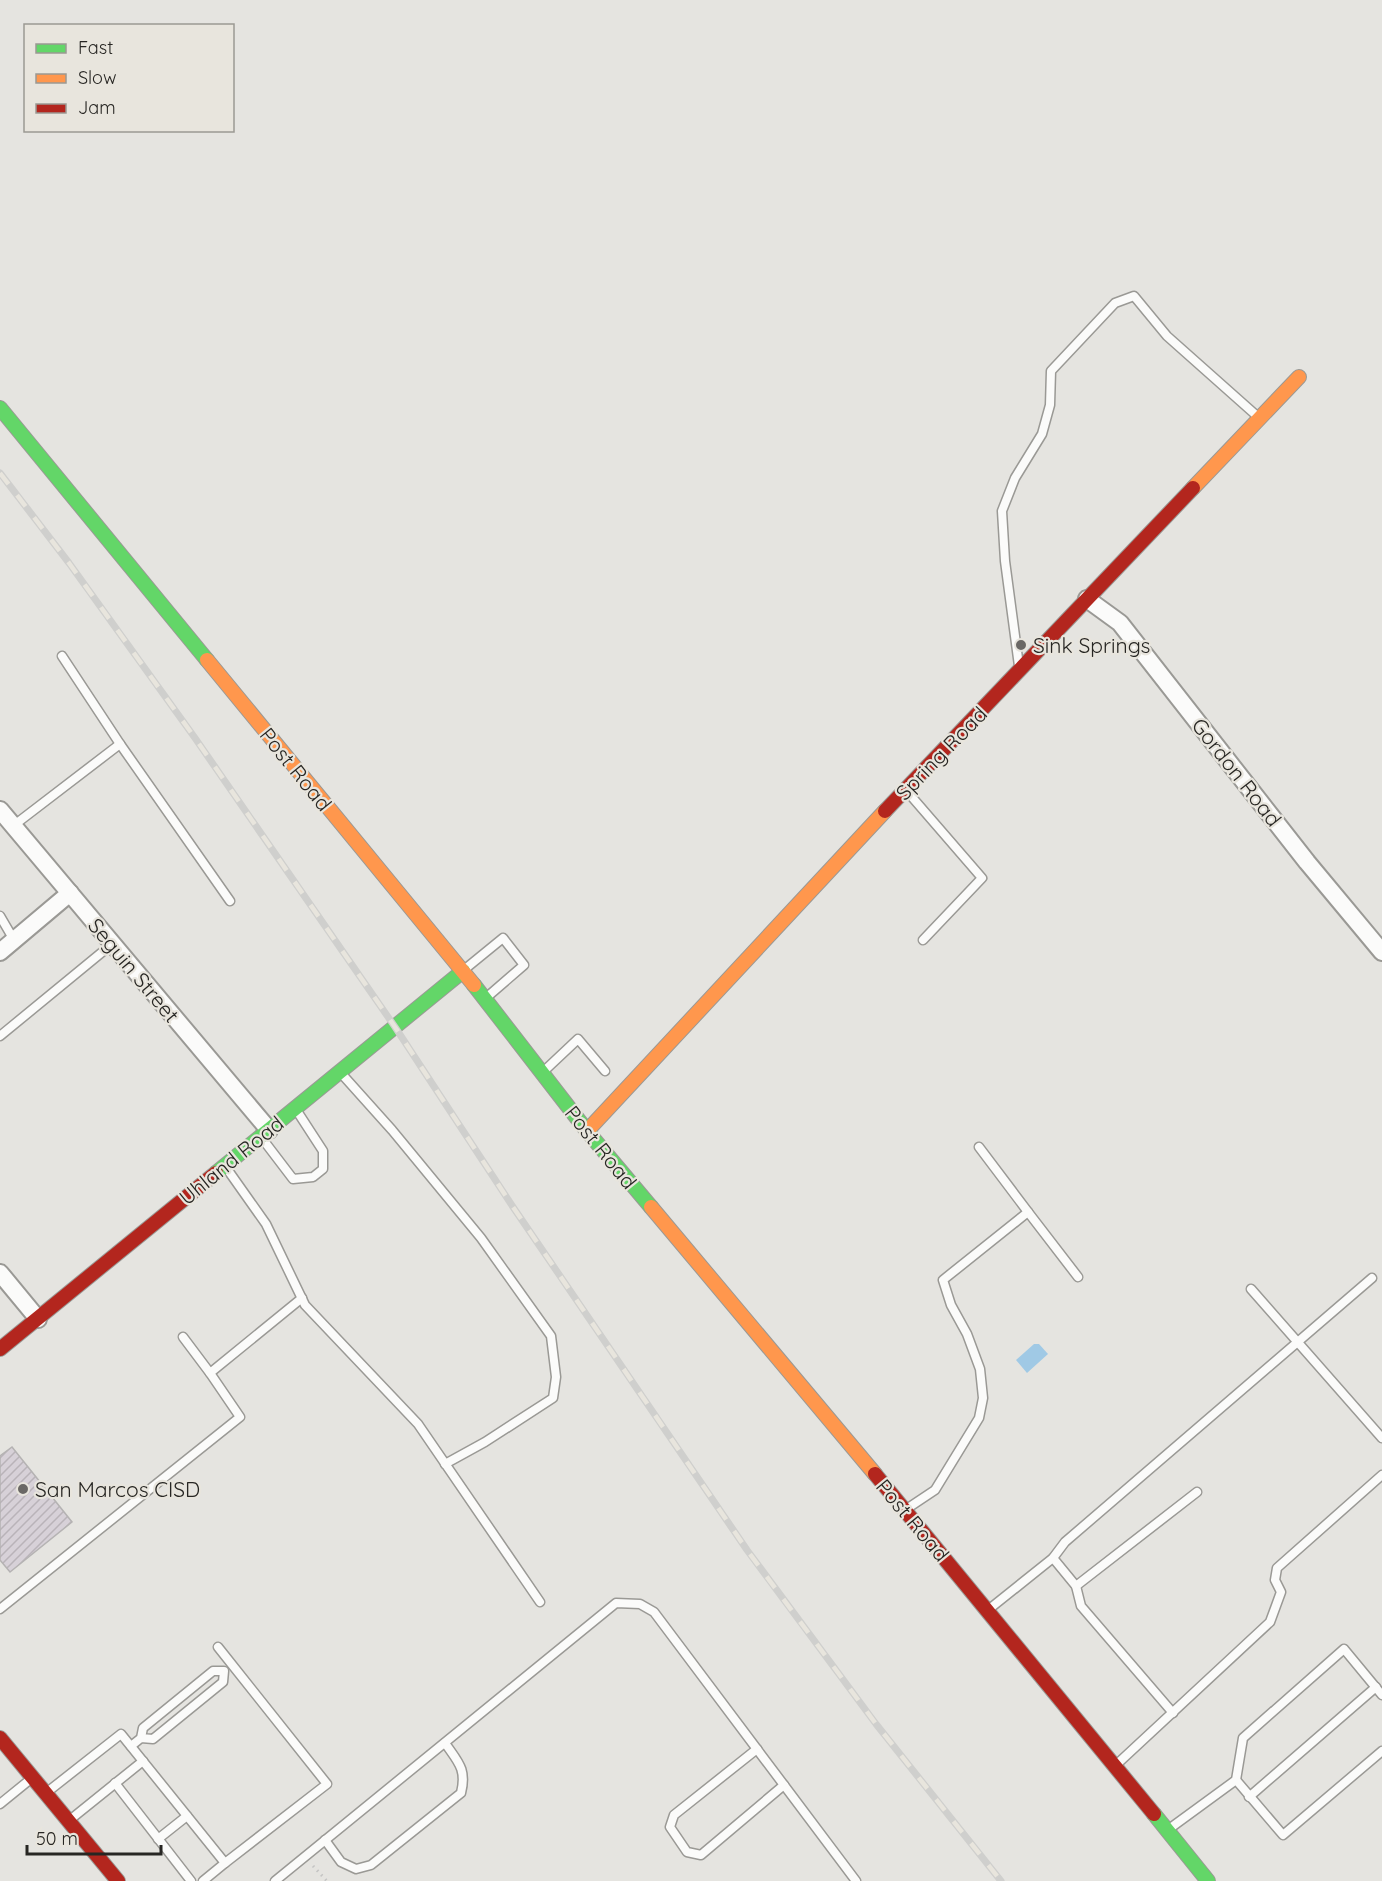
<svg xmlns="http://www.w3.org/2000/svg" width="1382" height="1881" font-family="Quicksand,sans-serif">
<defs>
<pattern id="building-hatch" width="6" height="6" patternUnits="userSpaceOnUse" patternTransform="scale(1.5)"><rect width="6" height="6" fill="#d7d1d8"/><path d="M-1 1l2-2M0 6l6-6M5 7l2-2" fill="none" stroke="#b9b3b9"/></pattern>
</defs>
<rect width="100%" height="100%" fill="#e5e4e0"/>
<polygon fill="#a0c9e5" points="1034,1344 1039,1344 1048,1354 1027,1373 1016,1360"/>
<polygon fill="url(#building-hatch)" stroke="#b5b3b3" stroke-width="1.5" points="12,1447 72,1522 10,1572 0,1560 0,1456"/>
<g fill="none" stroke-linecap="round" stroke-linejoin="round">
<g stroke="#9a9995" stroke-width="11">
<g id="lane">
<polyline points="62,656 120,744"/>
<polyline points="1019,666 1005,561 1002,511 1015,478 1042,434 1050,405 1051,371 1115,303 1134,296 1167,336 1257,416"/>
<polyline points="905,789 982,878 923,940"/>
<polyline points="13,826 120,744 230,901"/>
<polyline points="0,916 14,940"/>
<polyline points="465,969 503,938 524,965 487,997"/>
<polyline points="0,1036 112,944"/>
<polyline points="544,1071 578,1039 605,1071"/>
<polyline points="340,1072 392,1130 481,1238 551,1336 556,1377 553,1398 485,1442 445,1464"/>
<polyline points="261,1137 293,1179 313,1177 323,1169 323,1151 297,1111"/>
<polyline points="979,1147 1028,1212"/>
<polyline points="225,1166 266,1224 305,1305 418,1424 540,1602"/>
<polyline points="1251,1289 1382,1438"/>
<polyline points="183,1337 210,1373"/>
<polyline points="908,1508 935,1490 979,1418 983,1398 980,1369 967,1334 951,1305 943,1280 1028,1212 1078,1277"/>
<polyline points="1053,1558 1076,1586 1081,1606 1173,1713"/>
<polyline points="1076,1586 1197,1492"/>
<polyline points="0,1609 240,1417 210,1373 302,1298"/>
<polyline points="988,1610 1053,1558 1065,1542 1372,1278"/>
<polyline points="218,1647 327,1784 225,1863"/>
<polyline points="131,1746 141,1738 143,1728 213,1671 224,1671 223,1682 153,1739 141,1738"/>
<polyline points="757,1749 674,1815 670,1827 687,1852 701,1855 784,1785"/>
<polyline points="1116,1765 1270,1622 1281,1592 1275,1580 1277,1568 1382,1475"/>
<polyline points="1236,1780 1283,1835 1382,1751"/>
<polyline points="115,1783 191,1881"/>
<polyline points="46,1793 121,1734 225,1863 203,1881"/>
<polyline points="1249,1797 1376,1687"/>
<polyline points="0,1804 32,1778"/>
<polyline points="71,1819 143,1761"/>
<polyline points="1169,1829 1236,1780 1243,1738 1344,1649 1382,1695"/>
<polyline points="158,1839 187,1816"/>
<path d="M325,1840L341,1862L356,1869L371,1865L461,1793C467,1769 458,1762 445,1743"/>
<polyline points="275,1881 616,1603 640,1604 654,1612 856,1881"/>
</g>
</g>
<g stroke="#9a9995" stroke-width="20">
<g id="street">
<polyline points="1087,599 1120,623 1307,862 1382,952"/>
<polyline points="0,810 269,1130"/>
<polyline points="0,952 70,893"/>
<polyline points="0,1273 38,1319"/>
</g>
</g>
<g stroke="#9a9995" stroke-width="16">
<g id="fast">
<polyline points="0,408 207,660"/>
<polyline points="474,985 587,1131 651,1207"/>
<polyline points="216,1173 463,971"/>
<polyline points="1154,1814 1208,1881"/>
</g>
</g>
<g stroke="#9a9995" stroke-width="16">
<g id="slow">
<polyline points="1193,488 1299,377"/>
<polyline points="207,660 474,985"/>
<polyline points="587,1131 885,811"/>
<polyline points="651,1207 875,1474"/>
</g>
</g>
<g stroke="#9a9995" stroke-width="16">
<g id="jam">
<polyline points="885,811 1193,488"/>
<polyline points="0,1349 216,1173"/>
<polyline points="875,1474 1154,1814"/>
<polyline points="0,1738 118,1881"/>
</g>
</g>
<polyline stroke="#c4c4c3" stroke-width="3" stroke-dasharray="1.5 4.5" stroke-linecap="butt" points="313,1866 327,1881"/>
<use href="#lane" stroke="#fbfbfa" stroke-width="8"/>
<use href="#street" stroke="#fbfbfa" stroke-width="16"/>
<use href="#fast" stroke="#63d668" stroke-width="14"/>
<use href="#slow" stroke="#ff974d" stroke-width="14"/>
<use href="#jam" stroke="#b3261e" stroke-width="14"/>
<g stroke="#cfcfcd" stroke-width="7">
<polyline id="rail" points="0,473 69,563 195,738 395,1027 513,1207 747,1550 876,1724 1001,1881"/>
</g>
<use href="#rail" stroke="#e8e5dd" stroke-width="4.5" stroke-dasharray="14" stroke-linecap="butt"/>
</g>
<g fill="#6a6865" stroke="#e8e5dd" stroke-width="2">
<circle cx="1021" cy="645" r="6"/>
<circle cx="23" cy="1489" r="6"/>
</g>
<g text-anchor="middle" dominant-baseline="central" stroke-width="4.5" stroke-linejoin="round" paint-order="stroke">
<g font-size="21" fill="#272623" stroke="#e8e5dd" text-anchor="start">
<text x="1033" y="645">Sink Springs</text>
<text x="35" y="1489">San Marcos CISD</text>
</g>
<g font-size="21" fill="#272623" stroke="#e8e5dd">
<text transform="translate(941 753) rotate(-46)">Spring Road</text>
<text transform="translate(296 769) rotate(51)">Post Road</text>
<text transform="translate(1237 772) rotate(52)">Gordon Road</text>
<text transform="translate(134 970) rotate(50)">Seguin Street</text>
<text transform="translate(601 1147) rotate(51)">Post Road</text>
<text transform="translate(231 1160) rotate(-39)">Uhland Road</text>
<text transform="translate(913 1520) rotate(50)">Post Road</text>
</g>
</g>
<rect x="24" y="24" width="210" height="108" fill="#e8e5dd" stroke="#9b9993" stroke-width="1.5"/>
<rect x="36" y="44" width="30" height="9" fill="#63d668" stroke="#9b9993" stroke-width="1.5"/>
<text x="78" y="54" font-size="18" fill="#272623">Fast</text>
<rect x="36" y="74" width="30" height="9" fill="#ff974d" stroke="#9b9993" stroke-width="1.5"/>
<text x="78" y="84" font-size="18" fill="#272623">Slow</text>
<rect x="36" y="104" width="30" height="9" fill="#b3261e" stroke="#9b9993" stroke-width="1.5"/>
<text x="78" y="114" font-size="18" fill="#272623">Jam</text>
<path d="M27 1845v9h134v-9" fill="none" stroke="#272623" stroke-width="3"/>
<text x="36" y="1845" font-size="18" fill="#272623" stroke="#e8e5dd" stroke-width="4.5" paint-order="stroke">50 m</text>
</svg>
